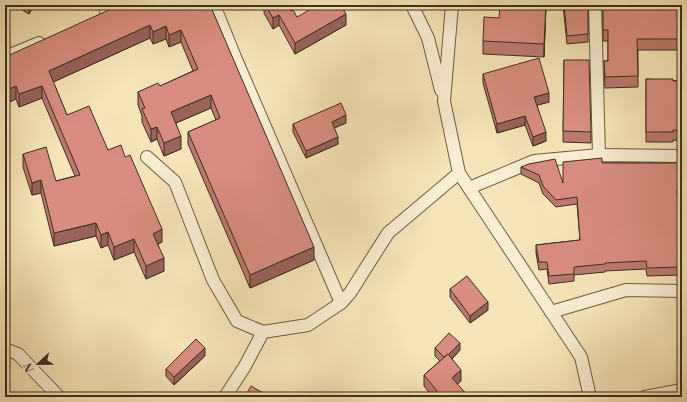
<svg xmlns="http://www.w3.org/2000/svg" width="687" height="402" font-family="'Libre Bodoni',serif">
<rect width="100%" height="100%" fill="#f6e5b9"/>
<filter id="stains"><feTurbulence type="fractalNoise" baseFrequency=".005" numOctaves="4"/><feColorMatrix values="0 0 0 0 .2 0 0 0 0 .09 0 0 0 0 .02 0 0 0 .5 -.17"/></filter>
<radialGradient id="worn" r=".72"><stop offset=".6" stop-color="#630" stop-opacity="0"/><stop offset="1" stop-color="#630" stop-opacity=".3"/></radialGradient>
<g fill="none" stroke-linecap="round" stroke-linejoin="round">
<g stroke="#6b5c43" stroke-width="14">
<g id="street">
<polyline points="104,5 107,14"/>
<polyline points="214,5 235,57 341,303"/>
<polyline points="412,5 428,38 441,90"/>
<polyline points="452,5 444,101 459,173 581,357 590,397"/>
<polyline points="595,5 599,155"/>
<polyline points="5,57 39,43"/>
<polyline points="147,157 175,182 213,280 237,321 263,332"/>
<polyline points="469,188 534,161 599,155 682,156"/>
<polyline points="551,312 626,290 682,291"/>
<polyline points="5,349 18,354 59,397"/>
<polyline points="225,397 245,366 263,332 308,325 341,303 350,293 388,233 459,173"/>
<polyline points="645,397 682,390"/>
</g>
</g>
<use href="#street" stroke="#f9eed2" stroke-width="12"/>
</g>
<g fill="#bb796f" stroke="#3d2f1c">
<polygon points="14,5 34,5 29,14"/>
<polygon points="210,5 314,260 250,288 188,144 188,132 216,120 211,108 176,123 181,149 164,156 157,139 151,142 142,122 142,116 138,105 138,92 160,86 193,71 181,42 169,47 166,39 153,44 150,38 53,82 67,115 108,150 162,242 158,244 164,271 146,279 134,252 114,260 108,245 101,248 96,236 54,246 41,193 32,195 23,167 23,154 56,181 75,176 42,98 19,107 16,99 5,104 5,57"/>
<polygon points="264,5 287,5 291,11 297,17 346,25 295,54 279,25 273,29 264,13"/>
<polygon points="546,5 544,57 483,54 483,41"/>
<polygon points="563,5 588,5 588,42 567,44"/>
<polygon points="603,5 682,5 682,50 638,50 638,87 605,88 604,61 608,61 608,41 603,41"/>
<polygon points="564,60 591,132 591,143 563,142"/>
<polygon points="483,74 549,102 537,105 546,141 533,146 525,125 497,133 483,83"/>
<polygon points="646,79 682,81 682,141 673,140 673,142 646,142"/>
<polygon points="346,123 334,128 338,144 306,158 293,132 293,124"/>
<polygon points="602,163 682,163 682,198 678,198 679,236 682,236 682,275 647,276 646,269 605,271 605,272 574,275 574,281 549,284 547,269 539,270 536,253 536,245 580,240 577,204 556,207 543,194 539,183 521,174 521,167 563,183"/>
<polygon points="450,289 488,310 470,323 450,297"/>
<polygon points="435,348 460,350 452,359 461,381 458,384 432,396 424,386 424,375 440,361 435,356"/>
<polygon points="205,356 174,385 166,376 166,369"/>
</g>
<g fill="#98635a" stroke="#3d2f1c">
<polygon points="29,5 34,5 29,14"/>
<polygon points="546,5 544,57 544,44"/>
<polygon points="346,14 346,25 295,54 295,43"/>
<polygon points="279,15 279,25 273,29 273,18"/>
<polygon points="150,25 150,38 49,84 49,71"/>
<polygon points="166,26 166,39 153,44 153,32"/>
<polygon points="181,30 181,42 169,47 169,35"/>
<polygon points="16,86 16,99 5,104 5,91"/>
<polygon points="42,86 42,98 19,107 19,94"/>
<polygon points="549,93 549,102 534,106 534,97"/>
<polygon points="211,95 211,108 171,125 171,112"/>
<polygon points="346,115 346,123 332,129 332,122"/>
<polygon points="525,116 525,125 497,133 497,124"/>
<polygon points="157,127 157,139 151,142 151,129"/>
<polygon points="546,132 546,141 533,146 533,137"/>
<polygon points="181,136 181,149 164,156 164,143"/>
<polygon points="338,137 338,144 306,158 306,151"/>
<polygon points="41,180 41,193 32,195 32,183"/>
<polygon points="96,223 96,236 54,246 54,233"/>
<polygon points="162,229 162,242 153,246 153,234"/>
<polygon points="108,232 108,245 101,248 101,235"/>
<polygon points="134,239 134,252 114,260 114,247"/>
<polygon points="314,247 314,260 250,288 250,275"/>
<polygon points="164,258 164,271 146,279 146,266"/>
<polygon points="488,302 488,310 470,323 470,316"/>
<polygon points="460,343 460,350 445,366 445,358"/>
<polygon points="205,348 205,356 174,385 174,377"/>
<polygon points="461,370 461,381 452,389 452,378"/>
</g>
<g fill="#d98d81" stroke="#3d2f1c">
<polygon points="120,5 210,5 314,247 250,275 188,132 220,118 211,95 171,112 181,136 164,143 157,127 151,129 142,109 145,108 138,92 158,83 160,86 198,69 181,30 169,35 166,26 153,32 150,25 49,71 67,115 89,106 108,150 121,145 125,157 130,155 162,229 153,234 164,258 146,266 134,239 114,247 108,232 101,235 96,223 54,233 41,180 32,183 23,154 46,147 56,181 80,175 42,86 19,94 16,86 5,91 5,57"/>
<polygon points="265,5 287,5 291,11 293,10 297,17 318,5 341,5 346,14 295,43 279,15 273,18"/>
<polygon points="500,5 546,5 544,44 483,41 484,17 499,18"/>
<polygon points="564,5 588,5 588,34 567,36"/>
<polygon points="603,5 682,5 682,39 637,39 638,76 605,77 604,61 608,61 608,30 603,30"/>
<polygon points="539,58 549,93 534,97 546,132 533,137 525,116 497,124 483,74"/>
<polygon points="564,60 589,60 591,132 563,131"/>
<polygon points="646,79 673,79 673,81 682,81 682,131 673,130 673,132 646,132"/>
<polygon points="341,103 346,115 332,122 338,137 306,151 293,124"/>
<polygon points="602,158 602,163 682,163 682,190 677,190 679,236 682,236 682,267 647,268 646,261 605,263 605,264 574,267 574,274 549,276 547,262 539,262 536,245 580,240 577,197 556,200 543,186 539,175 521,167 529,164 555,159 563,183 563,162"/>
<polygon points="467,276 488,302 470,316 450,289"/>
<polygon points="449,333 460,343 448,355 448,354 444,357 435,348"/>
<polygon points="196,339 205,348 174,377 166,369"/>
<polygon points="448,354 461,370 452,378 469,397 431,397 437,391 424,375"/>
<polygon points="251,386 270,397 245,397"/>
<polygon points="682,391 682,397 680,397 679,392"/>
</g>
<rect width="687" height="402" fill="none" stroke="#f6e5b9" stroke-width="20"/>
<rect x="6" y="6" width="675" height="390" fill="none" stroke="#3d2f1c" stroke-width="2"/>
<rect x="10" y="10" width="667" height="382" fill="none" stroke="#3d2f1c"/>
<g transform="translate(38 364) rotate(248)" stroke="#f9eed2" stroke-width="3" paint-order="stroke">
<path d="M0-3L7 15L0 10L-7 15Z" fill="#3d2f1c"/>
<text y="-6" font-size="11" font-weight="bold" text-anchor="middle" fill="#3d2f1c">N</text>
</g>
<rect width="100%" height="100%" filter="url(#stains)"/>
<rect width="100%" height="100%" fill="url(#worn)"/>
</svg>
